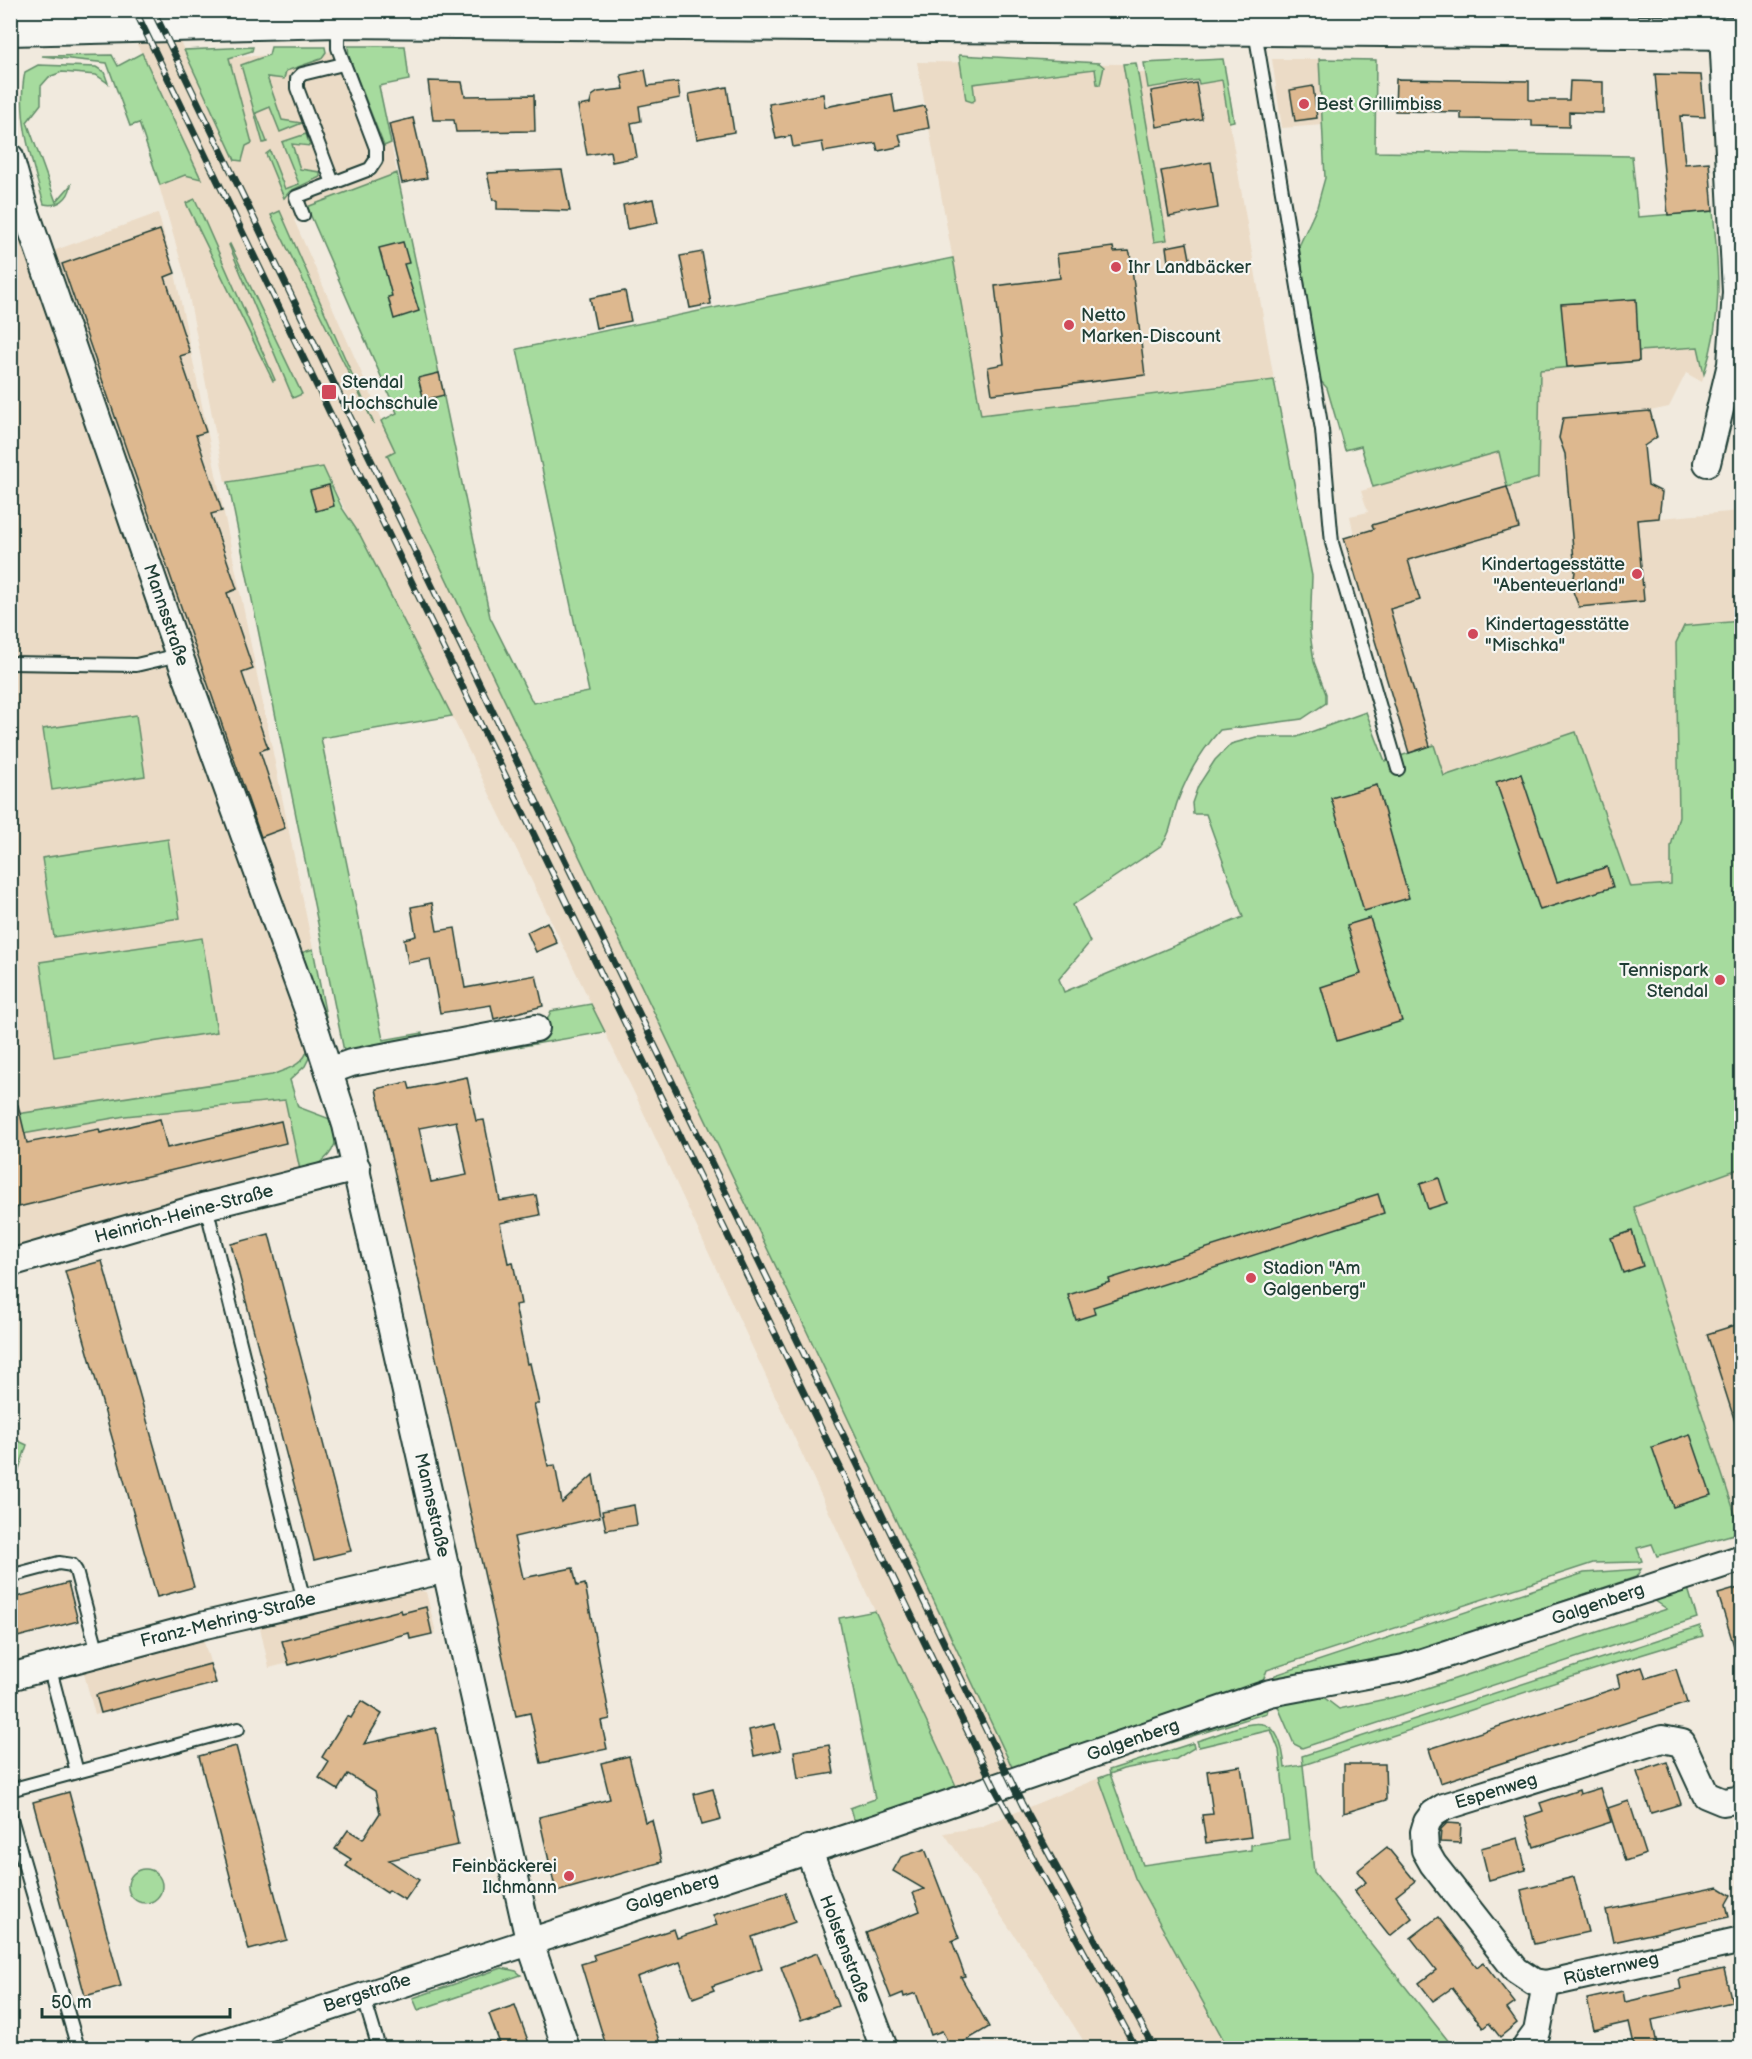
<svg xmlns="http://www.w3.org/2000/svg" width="1752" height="2059" font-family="'Balsamiq Sans',sans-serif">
<rect width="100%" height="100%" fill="#f1eade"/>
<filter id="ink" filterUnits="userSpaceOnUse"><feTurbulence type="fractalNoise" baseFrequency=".0167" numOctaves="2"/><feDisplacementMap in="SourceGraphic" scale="12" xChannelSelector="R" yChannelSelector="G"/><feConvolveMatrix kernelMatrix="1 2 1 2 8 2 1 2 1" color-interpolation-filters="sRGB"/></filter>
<g filter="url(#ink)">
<g fill="#ebdbc6">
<polygon points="121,11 165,11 189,60 371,49 397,173 308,206 310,213 294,220 396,451 474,539 490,617 532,703 1013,1769 957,1788 641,1107 452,716 323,467 225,482 185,276 155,172 169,110"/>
<polygon points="1272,59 1319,59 1323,125 1282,128"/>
<polygon points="917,62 1123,64 1126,74 1220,68 1274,380 981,415"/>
<polygon points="10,191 94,443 308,1048 307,1055 300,1062 272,1075 11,1115"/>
<polygon points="158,213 175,273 313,949 299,954 53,251"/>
<polygon points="1699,347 1704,374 1702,382 1686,373 1669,407 1650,411 1657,437 1644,446 1648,485 1662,492 1660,518 1741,511 1741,621 1685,626 1679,816 1671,846 1672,884 1630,887 1576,732 1443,776 1434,746 1430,746 1367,532 1354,535 1350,516 1368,512 1361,491 1499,452 1540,370 1638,361 1639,351"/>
<polygon points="286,1100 300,1170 11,1250 11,1136 125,1116"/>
<polygon points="1741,1168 1741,1527 1740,1528 1634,1207"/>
<polygon points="410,1588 426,1592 436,1633 410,1639 408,1633 269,1668 259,1623"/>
<polygon points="203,1638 216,1683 95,1715 83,1670"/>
<polygon points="1099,1778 1135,1878 1228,2048 1088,2048 1041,1974 944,1833 980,1827"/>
</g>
<g fill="#a6db9e" stroke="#628c69" stroke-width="1.5">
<polygon points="348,46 405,46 409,80 379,86 391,143 384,146 349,57"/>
<polygon points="253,47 252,51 229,58 252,143 246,146 242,161 235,160 184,50"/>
<polygon points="271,47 325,47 326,52 321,59 286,71 284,79 267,77 282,120 302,123 280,132 270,107 256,113 267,142 263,143 241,65 269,55"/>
<polygon points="142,53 201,179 185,175 160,185 139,123 130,126 107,63 42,56 112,55 118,66"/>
<polygon points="959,55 1099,63 1104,67 1100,85 1097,84 1095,69 973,84 975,100 972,102 966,100"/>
<polygon points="1223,59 1234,121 1229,122 1222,80 1199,84 1198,80 1148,88 1144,63"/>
<path d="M1319,59L1376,60L1375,152L1632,156L1638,217L1713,211C1719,269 1723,317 1704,374L1698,347L1639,351V361L1540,370L1538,478L1507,487L1499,452L1373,487L1361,446L1345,450L1327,388L1319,379L1299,246L1317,207L1325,178Z"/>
<polygon points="1136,63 1167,240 1154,242 1123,64"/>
<path d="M38,65L96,67L104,72L108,83L96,75L62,72L49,77L41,86V104L27,122L56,202L71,185C69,199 58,207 44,204C32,163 16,115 25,72Z"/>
<polygon points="306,134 310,146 292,144 300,169 320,172 320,177 290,191 284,198 266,154 270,151 285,189 299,184 282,142"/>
<path d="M397,173L490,617L533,703L589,692L517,349L953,258L981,415L1274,380L1312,576L1310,633L1314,662L1326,694V703L1302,719L1220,730C1201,751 1188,773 1178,800C1172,815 1172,832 1162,845L1073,905L1090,942L1059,979L1064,992L1243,917L1206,814H1193L1192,803L1198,786L1215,760L1231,744L1256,737H1297L1366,712L1385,761L1434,745L1444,776L1576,732L1630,887L1671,884V846L1679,816L1676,643L1684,626L1741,621V1168L1634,1207L1741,1532L1657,1556L1652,1544L1637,1548L1642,1561L1639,1562L1593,1563L1267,1670L1262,1684L1117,1731L1013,1769L801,1319L387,455L395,451L381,421L397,413L307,207Z"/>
<polygon points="195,199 275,380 273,381 186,203"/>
<polygon points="280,211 374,424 271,215"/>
<polygon points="230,244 302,394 293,398 229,245"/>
<polygon points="323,467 342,508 360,535 452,716 321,738 383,1040 422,1033 424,1038 345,1056 228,482"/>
<polygon points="136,715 145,776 52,790 43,729"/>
<polygon points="168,839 180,918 54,937 42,858"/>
<polygon points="202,938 217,1032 54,1057 40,962"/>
<polygon points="313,949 330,1037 298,954"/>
<polygon points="591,1004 605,1032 459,1057 455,1049 544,1027 551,1011"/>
<path d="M308,1048L310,1056L305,1066L290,1080L298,1107L330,1119L337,1137C332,1158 320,1165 300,1170L285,1100L125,1116L11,1136V1115L272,1075C286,1069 305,1065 308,1048Z"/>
<polygon points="10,1437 27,1445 18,1472 11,1468"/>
<polygon points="1641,1569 1636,1577 1398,1656 1273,1680 1275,1675 1584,1573"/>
<polygon points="1687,1585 1697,1618 1302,1748 1294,1744 1276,1702 1318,1693 1339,1709 1409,1694 1667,1609 1648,1596"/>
<polygon points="875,1611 957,1788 859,1820 853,1819 850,1808 875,1799 839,1618"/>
<path d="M1700,1626L1703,1636L1624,1660L1303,1765L1314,1872L1454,2048H1228L1135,1878L1099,1778L1110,1774L1109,1770L1193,1743L1194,1748L1176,1759L1123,1769L1110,1774L1143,1865L1251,1850V1845L1289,1839L1279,1750L1271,1730L1199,1747L1197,1741C1245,1727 1279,1699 1285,1768L1303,1765L1302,1756Z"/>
<polygon points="1269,1704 1267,1713 1099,1765 1099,1763"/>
<circle cx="145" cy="1886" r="17"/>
<polygon points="502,1968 516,1971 521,1975 418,2010 413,1998"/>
</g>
<g fill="#ddb88f" stroke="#1f3d34" stroke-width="1.5" fill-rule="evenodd">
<polygon points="645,70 648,86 678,82 680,98 639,106 641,121 631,123 637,157 612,162 610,151 587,155 578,106 590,104 592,96 598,92 624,89 621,75"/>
<polygon points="1655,74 1701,75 1705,117 1680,116 1685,164 1709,162 1713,211 1668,215"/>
<polygon points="1396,79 1529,81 1529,100 1569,100 1570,81 1603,82 1603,113 1569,112 1569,127 1532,126 1532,120 1461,119 1461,112 1395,111"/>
<polygon points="428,81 462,82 465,96 534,95 535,131 456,132 454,120 433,120"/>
<polygon points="1196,83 1202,119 1157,127 1151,91"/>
<polygon points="1313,86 1317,118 1295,121 1290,90"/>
<polygon points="727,87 734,132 697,139 689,94"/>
<polygon points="823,94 825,107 892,94 895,112 925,106 929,128 899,134 902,146 878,151 876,143 824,152 822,142 793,147 791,136 776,139 769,104"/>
<polygon points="413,118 427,178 402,183 389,124"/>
<polygon points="1211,162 1218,208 1169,217 1161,171"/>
<polygon points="562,170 570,211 497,209 497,200 493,200 487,173"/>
<polygon points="653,199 658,223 627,229 623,205"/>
<polygon points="160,230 175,273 165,277 190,353 180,356 206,432 196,435 222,511 211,514 237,589 227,593 253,669 242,673 268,748 260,751 285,828 261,837 62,264"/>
<polygon points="403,242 409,263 404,264 419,311 394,319 388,297 392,296 379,248"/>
<polygon points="1187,243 1191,264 1169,269 1166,247"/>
<polygon points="1113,247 1114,252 1129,251 1130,253 1145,375 992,394 988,367 1004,364 995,286 1060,278 1057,254"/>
<polygon points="702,252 711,304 690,308 680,256"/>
<polygon points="625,291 631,321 596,328 590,298"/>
<polygon points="1636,299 1639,361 1567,367 1561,304"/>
<polygon points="439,373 444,395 424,400 418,378"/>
<polygon points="1650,411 1657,437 1644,446 1648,485 1662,492 1659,518 1637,520 1644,601 1579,607 1572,589 1575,572 1565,454 1559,438 1563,418"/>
<polygon points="329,485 334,506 316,511 310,490"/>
<polygon points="1507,487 1519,528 1408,560 1420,600 1390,609 1430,746 1409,753 1344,538 1374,529 1372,525"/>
<polygon points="1521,774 1557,882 1607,867 1613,887 1540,910 1496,782"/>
<polygon points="1377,785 1409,898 1364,911 1331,798"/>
<polygon points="432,903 437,931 455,928 465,988 536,975 543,1006 494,1019 491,1005 440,1013 430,959 408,963 404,939 416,936 411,907"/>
<polygon points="1370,918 1402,1021 1337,1041 1321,987 1361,974 1347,925"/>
<polygon points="547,922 557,943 536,952 527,932"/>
<path d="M467,1077L476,1121L484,1120L500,1201L536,1195L540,1215L500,1223L508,1263L513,1262L521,1304L515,1305L527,1364L530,1363L539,1404H534L548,1466L555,1465L562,1503L593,1475L600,1517L514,1537L523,1578L573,1568L577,1586L585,1584L610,1719L601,1721L607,1749L541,1763L530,1713L516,1716L376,1089L408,1082L410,1089ZM456,1121L467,1175L431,1182L419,1128Z"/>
<polygon points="18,1105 27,1143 99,1129 100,1133 160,1119 167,1148 281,1121 286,1143 10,1209 10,1106"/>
<polygon points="1439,1178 1447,1203 1428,1209 1420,1184"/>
<polygon points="1378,1194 1384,1213 1093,1307 1095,1314 1076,1320 1068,1295 1110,1282 1109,1279"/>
<polygon points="1632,1231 1643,1266 1623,1273 1611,1238"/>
<polygon points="269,1234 351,1551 314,1560 231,1244"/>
<polygon points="102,1261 194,1587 157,1597 65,1271"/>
<polygon points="1742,1323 1742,1427 1737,1428 1707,1334"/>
<polygon points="1690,1434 1711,1495 1673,1507 1652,1447"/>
<polygon points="634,1505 637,1525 606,1530 602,1511"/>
<polygon points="68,1583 78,1621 10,1639 10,1599"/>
<polygon points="1742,1587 1742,1655 1737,1656 1718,1594"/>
<polygon points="426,1607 432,1634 410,1639 409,1633 289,1665 282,1641 401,1610 402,1613"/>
<polygon points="210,1664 216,1683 101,1713 96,1695"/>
<polygon points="1642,1667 1646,1678 1676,1669 1687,1703 1440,1783 1429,1749 1620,1687 1617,1675"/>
<polygon points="361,1701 382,1714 364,1744 436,1728 458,1845 389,1860 419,1880 405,1900 389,1890 387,1893 346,1866 351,1859 335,1849 348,1830 363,1839 380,1813 375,1791 348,1774 338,1790 319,1778 329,1762 322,1757 347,1716 351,1718"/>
<polygon points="775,1724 781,1750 754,1756 749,1730"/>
<polygon points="829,1745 834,1773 798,1779 794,1751"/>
<polygon points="236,1746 287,1940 249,1950 199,1756"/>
<polygon points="629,1756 645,1822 652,1820 662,1862 556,1892 539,1817 610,1799 601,1763"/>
<polygon points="1667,1762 1681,1804 1651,1813 1637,1772"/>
<polygon points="1344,1764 1385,1764 1386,1800 1344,1813"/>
<polygon points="1241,1766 1251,1837 1206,1843 1202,1815 1213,1814 1207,1771"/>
<polygon points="1600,1788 1611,1822 1534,1847 1525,1817 1543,1811 1540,1803 1579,1790 1580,1794"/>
<polygon points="713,1789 721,1820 702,1825 694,1794"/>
<polygon points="69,1792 121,1986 85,1996 33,1802"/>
<polygon points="1629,1801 1646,1854 1625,1861 1608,1808"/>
<polygon points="1447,1823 1461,1824 1460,1843 1440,1842 1441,1829"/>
<polygon points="1518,1838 1526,1870 1489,1880 1481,1848"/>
<polygon points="1387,1847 1415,1881 1396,1896 1412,1918 1390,1936 1354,1891 1366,1882 1357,1871"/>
<polygon points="925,1849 959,1938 952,1941 965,1976 961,1977 989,2027 952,2049 942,2031 931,2035 916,1993 904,1997 903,1993 891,1998 866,1933 920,1911 913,1893 924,1889 893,1871 901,1857"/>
<polygon points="1574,1877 1588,1932 1534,1944 1521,1890"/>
<polygon points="1718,1887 1731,1895 1726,1904 1729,1917 1613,1942 1606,1910"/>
<polygon points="785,1893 795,1922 752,1937 762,1969 712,1986 714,1990 693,1998 680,1962 637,1977 662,2049 607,2049 581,1964 595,1960 593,1955 674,1929 677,1938 717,1925 713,1915"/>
<polygon points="1438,1917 1477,1967 1483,1962 1515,2003 1507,2009 1517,2023 1500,2037 1489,2023 1483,2028 1452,1988 1433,2001 1419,1983 1436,1970 1411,1938"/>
<polygon points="817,1953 838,2006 801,2020 781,1967"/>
<polygon points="1724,1969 1732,2002 1652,2020 1658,2049 1635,2049 1629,2022 1594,2030 1587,1999 1623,1991 1625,2002 1681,1989 1679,1979"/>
<polygon points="515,2005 531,2049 502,2049 489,2014"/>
</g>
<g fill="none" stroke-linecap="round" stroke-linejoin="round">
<g stroke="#1f3d34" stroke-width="16">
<g id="service">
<polyline points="1255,31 1322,430 1332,543 1398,769"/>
<polyline points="333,183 297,88 297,79 302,74 343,64"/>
<polyline points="303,215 296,197 370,169 376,160 376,148 338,48 338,23"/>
<polyline points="10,663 136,665 179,655"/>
<polyline points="206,1206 304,1601"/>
<polyline points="10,1576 59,1563 72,1565 76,1571 98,1653"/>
<polyline points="77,1772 238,1729"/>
<polyline points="10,1790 77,1772 49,1666"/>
<polyline points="10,1815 78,2048"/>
<polyline points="363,1995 379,2048"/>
</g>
</g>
<g stroke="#1f3d34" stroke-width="30">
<g id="minor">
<polyline points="10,157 24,207 179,655 317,1035 346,1125 529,1940 566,2048"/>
<polyline points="1707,463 1731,364 1736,292 1723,33"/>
<polyline points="329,1071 351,1063 536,1028"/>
<polyline points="10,1263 206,1206 357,1168"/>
<polyline points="10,1677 205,1625 447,1569"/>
<polyline points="808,1849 884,2048"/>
<polyline points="1546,1984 1534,1982 1516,1970 1433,1864 1425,1850 1424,1832 1427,1822 1433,1814 1444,1807 1662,1739 1682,1743 1706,1795 1723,1802 1742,1799"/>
<polyline points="1526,2047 1537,2032 1546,1984 1742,1940"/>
<polyline points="206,2048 898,1821 1270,1693 1404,1668 1742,1558"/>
</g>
</g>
<g stroke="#1f3d34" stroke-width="36">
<polyline id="tertiary" points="10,29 338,21 1742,33"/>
</g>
<use href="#service" stroke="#f6f6f2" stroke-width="12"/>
<use href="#minor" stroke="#f6f6f2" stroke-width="26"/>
<use href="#tertiary" stroke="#f6f6f2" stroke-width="32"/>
<g stroke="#1f3d34" stroke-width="7">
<g id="rail">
<polyline points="135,10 995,1788 1136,2048"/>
<polyline points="153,10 1022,1804 1154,2048"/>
</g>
</g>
<use href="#rail" stroke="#f6f6f2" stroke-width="4.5" stroke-dasharray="14" stroke-linecap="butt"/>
</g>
</g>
<g fill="#d1495b" stroke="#f6f6f2" stroke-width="2">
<circle cx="1304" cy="104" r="6"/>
<circle cx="1116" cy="267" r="6"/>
<circle cx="1069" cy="325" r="6"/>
<rect x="321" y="384" width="16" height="16" rx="3"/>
<circle cx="1637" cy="574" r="6"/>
<circle cx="1473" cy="634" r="6"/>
<circle cx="1720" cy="980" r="6"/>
<circle cx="1251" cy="1278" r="6"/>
<circle cx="569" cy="1876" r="6"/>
</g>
<g text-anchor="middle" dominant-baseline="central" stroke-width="4.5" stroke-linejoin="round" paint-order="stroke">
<g font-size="18" fill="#1f3d34" stroke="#f6f6f2" text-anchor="start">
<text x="1316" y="104">Best Grillimbiss</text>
<text x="1128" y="267">Ihr Landbäcker</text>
<text x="1081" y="315">Netto<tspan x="1081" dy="21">Marken-Discount</tspan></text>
<text x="342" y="382">Stendal<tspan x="342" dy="21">Hochschule</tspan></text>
<text x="1625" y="564" text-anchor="end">Kindertagesstätte<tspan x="1625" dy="21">"Abenteuerland"</tspan></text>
<text x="1485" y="624">Kindertagesstätte<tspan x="1485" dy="21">"Mischka"</tspan></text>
<text x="1708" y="970" text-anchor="end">Tennispark<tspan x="1708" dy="21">Stendal</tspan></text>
<text x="1263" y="1268">Stadion "Am<tspan x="1263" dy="21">Galgenberg"</tspan></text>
<text x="557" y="1866" text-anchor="end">Feinbäckerei<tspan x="557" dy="21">Ilchmann</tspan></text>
</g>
<g font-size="18" fill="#1f3d34" stroke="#f6f6f2">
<text transform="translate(166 615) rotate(71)">Mannsstraße</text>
<text transform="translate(184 1214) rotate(-15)">Heinrich-Heine-Straße</text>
<text transform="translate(432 1505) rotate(77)">Mannsstraße</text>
<text transform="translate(1598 1604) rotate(-19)">Galgenberg</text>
<text transform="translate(228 1620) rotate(-14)">Franz-Mehring-Straße</text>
<text transform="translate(1133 1740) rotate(-19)">Galgenberg</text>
<text transform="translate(1496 1791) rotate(-17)">Espenweg</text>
<text transform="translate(672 1893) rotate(-18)">Galgenberg</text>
<text transform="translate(845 1949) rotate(69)">Holstenstraße</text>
<text transform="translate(1611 1969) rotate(-13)">Rüsternweg</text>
<text transform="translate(367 1993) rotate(-18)">Bergstraße</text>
</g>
</g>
<rect width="1752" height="2059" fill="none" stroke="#f6f6f2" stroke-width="36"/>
<rect x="18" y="18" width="1716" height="2023" fill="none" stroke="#1f3d34" stroke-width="2" filter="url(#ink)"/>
<path d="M42 2008v9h188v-9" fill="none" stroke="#1f3d34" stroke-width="3"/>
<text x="51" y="2008" font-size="18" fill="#1f3d34" stroke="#f6f6f2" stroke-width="4.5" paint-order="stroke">50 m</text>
</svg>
